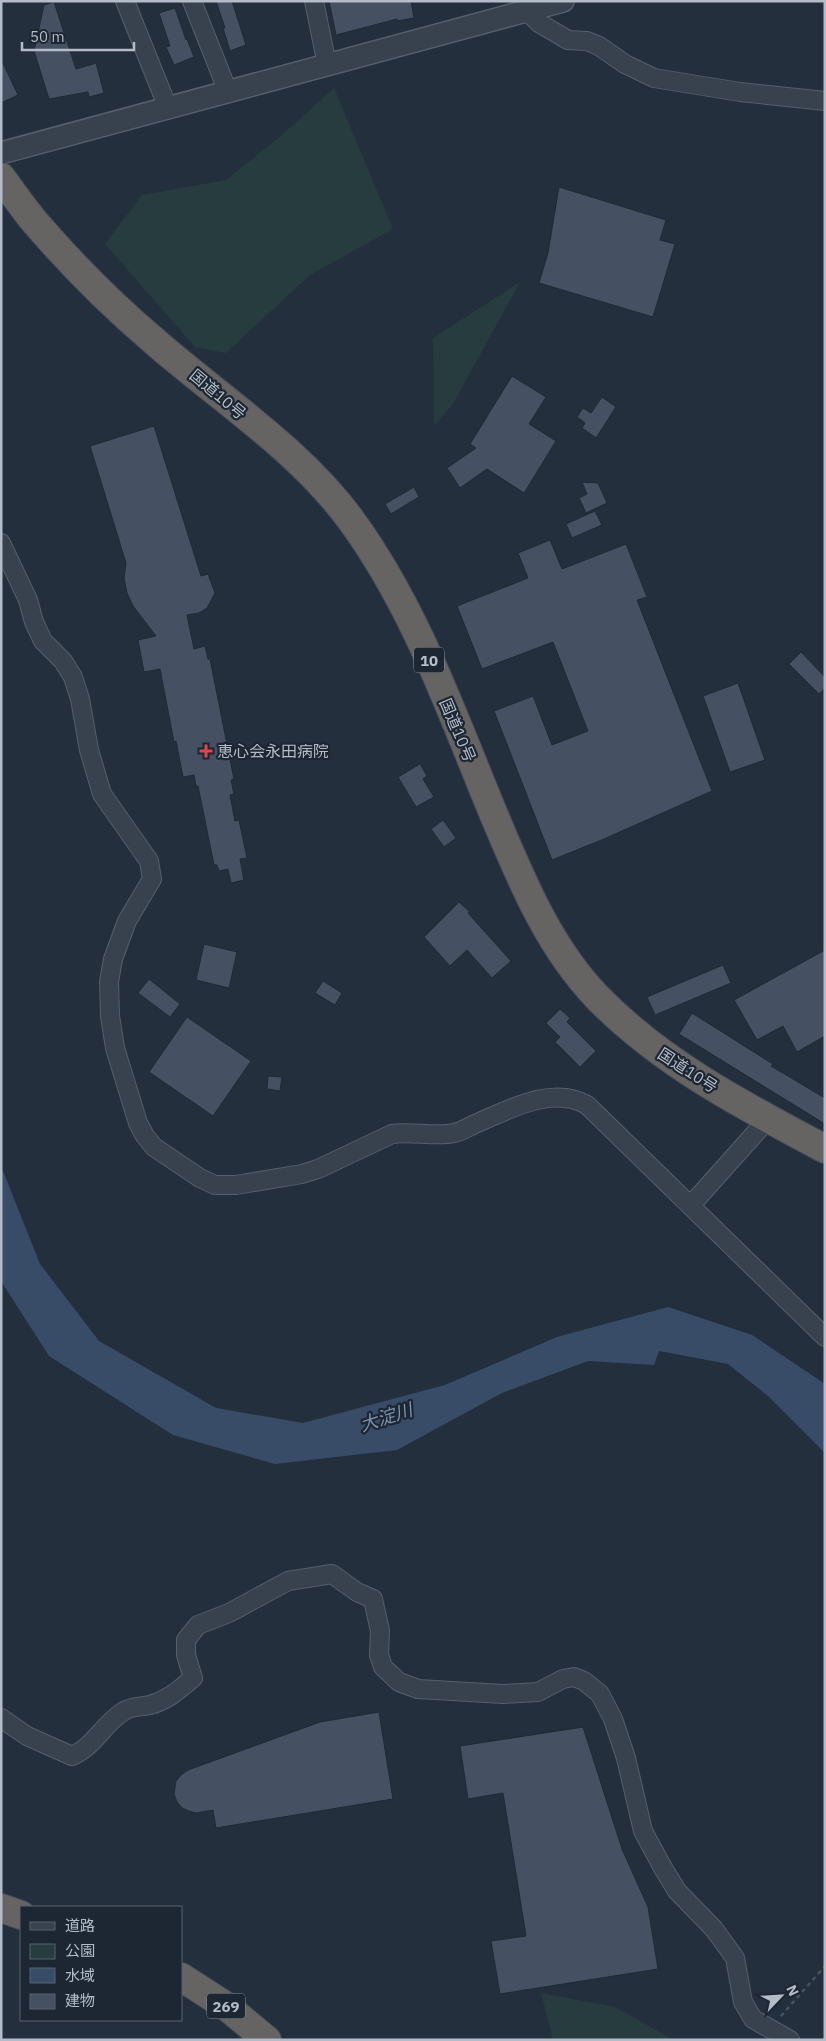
<svg xmlns="http://www.w3.org/2000/svg" width="826" height="2041" font-family="'IBM Plex Sans','Noto Sans JP',sans-serif">
<rect width="100%" height="100%" fill="#242f3e"/>
<g fill="#263c3f">
<polygon points="334,88 393,229 310,275 226,353 195,347 105,244 142,195 226,180 283,134"/>
<polygon points="520,282 453,404 434,426 433,338"/>
<polygon points="541,1993 615,2007 674,2040 553,2040"/>
</g>
<polygon fill="#394c67" points="1,1166 40,1264 99,1341 216,1408 303,1423 445,1385 557,1337 668,1307 752,1335 825,1384 825,1453 768,1396 728,1364 659,1351 654,1365 588,1361 502,1393 397,1450 275,1464 173,1435 49,1356 1,1281"/>
<g fill="#455162" stroke="#1f2835">
<polygon points="216,1 232,1 246,45 230,51 223,28 225,28"/>
<polygon points="329,1 411,1 414,18 397,21 397,19 336,35"/>
<polygon points="54,2 76,69 96,63 104,93 89,97 88,92 49,99 34,51 44,5"/>
<polygon points="175,8 186,40 187,39 194,57 174,65 166,47 170,46 159,13"/>
<polygon points="1,59 18,95 1,103"/>
<polygon points="559,187 666,220 660,240 675,244 653,317 539,283 548,253"/>
<polygon points="512,376 546,397 529,424 556,441 524,493 487,469 460,488 447,468 476,448 470,444"/>
<polygon points="602,397 616,407 596,438 582,428 585,423 577,417 583,408 591,413"/>
<polygon points="154,426 201,576 208,574 215,593 207,608 199,613 187,615 194,649 205,646 208,659 210,659 234,779 231,780 234,794 230,795 235,821 239,820 247,858 240,859 244,880 231,883 228,869 219,871 217,865 214,865 198,786 196,786 194,775 183,777 176,741 174,742 160,669 144,672 138,640 156,636 133,606 127,593 124,578 126,563 90,446"/>
<polygon points="582,482 598,483 607,503 586,513 579,498 587,494"/>
<polygon points="414,487 419,497 391,514 385,504"/>
<polygon points="595,511 602,525 572,538 566,524"/>
<polygon points="550,540 562,569 626,544 647,597 637,600 712,791 604,839 552,860 494,711 533,696 552,745 588,731 553,642 482,669 457,606 528,578 518,553"/>
<polygon points="801,652 825,677 825,688 819,694 789,664"/>
<polygon points="738,683 765,760 730,772 703,696"/>
<polygon points="420,764 427,776 423,779 434,797 416,807 398,777"/>
<polygon points="443,820 456,838 444,847 431,829"/>
<polygon points="459,902 470,912 468,913 511,961 492,978 467,950 450,966 424,937"/>
<polygon points="204,944 237,952 229,988 196,980"/>
<polygon points="825,950 825,1036 797,1052 783,1026 757,1040 734,1000"/>
<polygon points="723,965 731,983 655,1015 647,997"/>
<polygon points="149,979 180,1004 170,1017 138,993"/>
<polygon points="323,981 342,993 335,1005 315,993"/>
<polygon points="560,1009 570,1018 567,1022 596,1051 580,1067 555,1042 560,1037 546,1023"/>
<polygon points="692,1013 773,1064 771,1066 825,1098 825,1124 679,1034"/>
<polygon points="187,1017 251,1061 213,1116 149,1072"/>
<polygon points="268,1076 282,1077 280,1091 267,1089"/>
<polygon points="379,1712 393,1799 216,1828 213,1810 196,1813 189,1811 182,1808 177,1802 174,1794 176,1781 181,1775 188,1770 320,1722"/>
<polygon points="583,1727 622,1849 648,1907 658,1969 500,1994 491,1941 526,1936 503,1793 468,1799 460,1746"/>
</g>
<g fill="none" stroke-linecap="round" stroke-linejoin="round">
<g stroke="#565f6c" stroke-width="20">
<g id="minor">
<polyline points="125,1 168,108"/>
<polyline points="192,1 228,92"/>
<polyline points="314,1 327,65"/>
<polyline points="527,11 539,23 568,40 587,41 599,46 625,64 654,78 740,92 825,101"/>
<path d="M1,543L28,600L34,622L43,641L63,661L73,677L80,699L89,750L102,794L149,861L152,879L127,921L113,959L109,982L110,1016L115,1048L138,1123L145,1136L154,1147L200,1178L215,1185H236L302,1174L318,1169L392,1134C412,1131 436,1137 454,1133C461,1132 468,1127 475,1124C508,1110 552,1085 587,1105L825,1337"/>
<polyline points="691,1205 768,1119"/>
<path d="M1,1718L27,1736L72,1756C94,1747 104,1723 124,1711C131,1706 142,1707 150,1705C168,1700 179,1690 193,1678L186,1655V1640L198,1625L229,1613L288,1581L332,1574L357,1592L373,1599L380,1631L379,1655L383,1667L399,1682L418,1689L503,1694L538,1692L563,1679L574,1677L584,1681L600,1694L613,1719L626,1758L643,1831L663,1868L677,1891L714,1929L735,1958L743,2002L753,2019L790,2040"/>
</g>
</g>
<g stroke="#565f6c" stroke-width="24">
<polyline id="tertiary" points="1,153 563,1"/>
</g>
<g stroke="#434c59" stroke-width="30">
<g id="trunk">
<path d="M1,177C14,194 26,213 41,229C75,268 113,306 153,340C219,398 299,449 351,520C416,609 452,714 494,815C521,879 548,946 597,997C661,1063 744,1106 825,1149"/>
<polyline points="1,1908 21,1915"/>
<polyline points="181,1977 226,2006 267,2040"/>
</g>
</g>
<polyline stroke="#44595c" stroke-width="2.5" stroke-dasharray="4 4" stroke-linecap="butt" points="781,2016 825,1966"/>
<use href="#minor" stroke="#38414e" stroke-width="18"/>
<use href="#tertiary" stroke="#38414e" stroke-width="21"/>
<use href="#trunk" stroke="#656462" stroke-width="28"/>
</g>
<path fill="#e0444e" stroke="#1d2633" stroke-width="2" d="M203.5 743.5h5v5h5v5h-5v5h-5v-5h-5v-5h5z"/>
<g text-anchor="middle" dominant-baseline="central" stroke-width="4.5" stroke-linejoin="round" paint-order="stroke">
<g fill="#1d2633" stroke="#878f9c" stroke-width="1">
<rect x="414" y="647.5" width="30" height="25" rx="4"/>
<rect x="207" y="1993.5" width="38" height="25" rx="4"/>
</g>
<g font-size="15" font-weight="bold" fill="#b4bcc9">
<text x="429" y="660">10</text>
<text x="226" y="2006">269</text>
</g>
<g font-size="16" fill="#b4bcc9" stroke="#1d2633">
<text transform="translate(218 394) rotate(40)">国道10号</text>
<text transform="translate(458 730) rotate(67)">国道10号</text>
<text transform="translate(688 1070) rotate(33)">国道10号</text>
</g>
<g font-size="16" fill="#b4bcc9" stroke="#1d2633" text-anchor="start">
<text x="217" y="751">恵心会永田病院</text>
</g>
<g font-size="18" font-style="italic" fill="#7c92b1" stroke="#1d2633">
<text transform="translate(386 1417) rotate(-18)">大淀川</text>
</g>
</g>
<rect width="826" height="2041" fill="none" stroke="#b4bcc9" stroke-width="5"/>
<rect x="20" y="1906" width="162" height="115" fill="#1d2633" stroke="#59626f"/>
<rect x="30" y="1922" width="25" height="8" fill="#38414e" stroke="#59626f"/>
<text x="65" y="1931" font-size="15" fill="#b4bcc9">道路</text>
<rect x="30" y="1944" width="25" height="15" fill="#263c3f" stroke="#59626f"/>
<text x="65" y="1956" font-size="15" fill="#b4bcc9">公園</text>
<rect x="30" y="1968" width="25" height="15" fill="#394c67" stroke="#59626f"/>
<text x="65" y="1981" font-size="15" fill="#b4bcc9">水域</text>
<rect x="30" y="1994" width="25" height="15" fill="#455162" stroke="#59626f"/>
<text x="65" y="2006" font-size="15" fill="#b4bcc9">建物</text>
<g transform="translate(781 1996) rotate(65)" stroke="#1d2633" stroke-width="4" paint-order="stroke">
<path d="M0-4L9 19L0 12L-9 19Z" fill="#b4bcc9"/>
<text y="-8" font-size="14" font-weight="bold" text-anchor="middle" fill="#b4bcc9">N</text>
</g>
<path d="M22 42v8h112v-8" fill="none" stroke="#b4bcc9" stroke-width="2.5"/>
<text x="30" y="42" font-size="15" fill="#b4bcc9" stroke="#1d2633" stroke-width="4" paint-order="stroke">50 m</text>
</svg>
